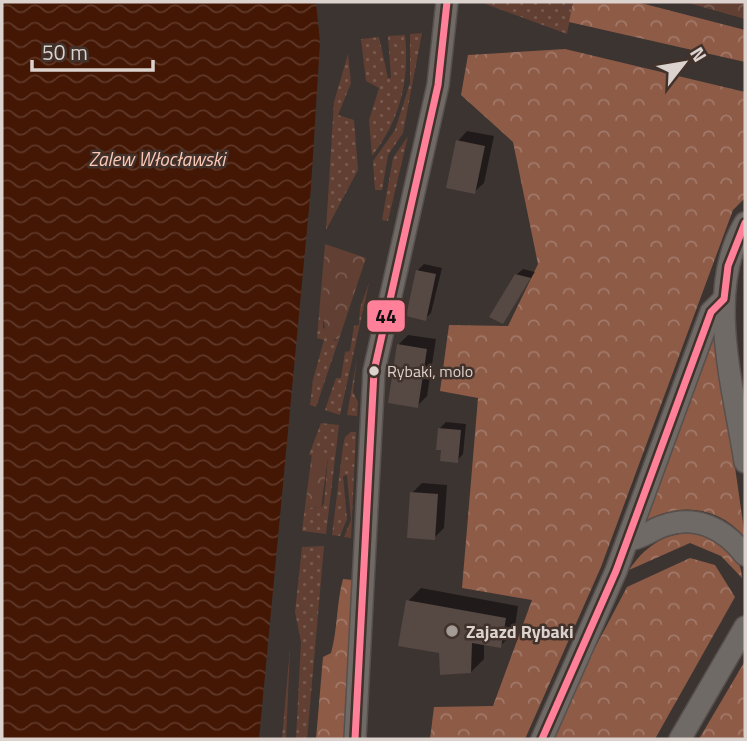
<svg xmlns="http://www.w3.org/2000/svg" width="747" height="741" font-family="'Titillium Web',sans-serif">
<defs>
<pattern id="grass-dots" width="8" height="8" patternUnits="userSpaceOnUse" patternTransform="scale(1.75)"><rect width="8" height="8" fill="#623f33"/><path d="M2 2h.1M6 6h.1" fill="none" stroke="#785a4f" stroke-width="1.8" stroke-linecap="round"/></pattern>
<pattern id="forest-crowns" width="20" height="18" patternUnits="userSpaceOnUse" patternTransform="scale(1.75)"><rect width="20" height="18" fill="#8e5b47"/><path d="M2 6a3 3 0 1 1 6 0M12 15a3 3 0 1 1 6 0" fill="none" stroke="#a27969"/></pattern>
<pattern id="park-crowns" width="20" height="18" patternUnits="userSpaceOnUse" patternTransform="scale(1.75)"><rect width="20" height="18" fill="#623f33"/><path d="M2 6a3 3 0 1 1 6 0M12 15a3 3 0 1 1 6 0" fill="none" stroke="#785a4f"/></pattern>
<pattern id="water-waves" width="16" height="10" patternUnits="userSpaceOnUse" patternTransform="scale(1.75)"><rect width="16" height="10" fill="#441604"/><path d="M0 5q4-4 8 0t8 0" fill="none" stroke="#5e3727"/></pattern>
</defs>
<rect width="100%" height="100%" fill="#3c3431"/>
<g fill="url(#grass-dots)">
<polygon points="480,2 573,2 567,34"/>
<polygon points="422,33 403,133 388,155 382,190 375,190 373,161 395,130 410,83 410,34"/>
<path d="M405,35C410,79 400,121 372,156L369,120L379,88L366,81L361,39L379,37L388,78H391L388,36Z"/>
<polygon points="348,54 351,83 338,115 354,120 358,170 326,230 334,102"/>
<polygon points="408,136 388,221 382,220 393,158"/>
<polygon points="325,244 323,327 335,341 339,339 316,407 310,405 313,380 324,340 317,338"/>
<polygon points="369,283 340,415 325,410 336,378 341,378 345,352 350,351 354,326 359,325 360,308"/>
<polygon points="357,358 353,392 358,402 357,416 347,415"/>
<polygon points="321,423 339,425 326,534 302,531 305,507 321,508 324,503 328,457 309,455"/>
<polygon points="351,432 356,432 351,538 344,537 351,520 347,475 343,476 347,519 340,536 332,535 343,446 345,437"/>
<polygon points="324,546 307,739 296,739 301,642 295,612 302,547"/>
<polygon points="290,648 286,739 282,739"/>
</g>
<g fill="url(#forest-crowns)">
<polygon points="573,2 637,2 745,30 745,62 569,22"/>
<polygon points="565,49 745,92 745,198 733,210 601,567 525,739 430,739 434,707 493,706 532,600 462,588 478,398 440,391 449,325 508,326 538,264 513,142 461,95 468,55"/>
<path d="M713,333L716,334L745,537C717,506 681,502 645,521Z"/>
<path d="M690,533C713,535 742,553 742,578L721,556L690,543L629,570C644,548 662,534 690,533Z"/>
<polygon points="690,558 715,565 735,597 655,739 552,739 578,680 627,587"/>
<path d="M343,579L353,580L345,739H316L323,657L331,653C338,628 336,605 343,579Z"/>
<polygon points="745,661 745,733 742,739 699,739"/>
</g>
<g fill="url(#park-crowns)">
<polygon points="685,2 745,2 745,19"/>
<polygon points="325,244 366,258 339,339 327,340 322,311"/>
<polygon points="312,453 324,453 328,457 321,508 305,507"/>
</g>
<polygon fill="url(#water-waves)" points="2,2 316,2 320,42 311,187 259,739 2,739"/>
<g fill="#0007">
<polygon points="467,131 494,136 484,183 474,192 458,141"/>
<polygon points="424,264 442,268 431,313 425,319 418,270"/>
<polygon points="523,269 535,272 503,322 516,275"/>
<polygon points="408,335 436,339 427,396 417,406 398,345"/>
<polygon points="446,422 466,424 463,454 457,461 443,449 439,429"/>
<polygon points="422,483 447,485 444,528 434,538 412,493"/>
<polygon points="421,588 518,606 514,633 500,646 484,643 484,659 471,672 441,652 408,601"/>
</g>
<g fill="#564843">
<polygon points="456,140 485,146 475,194 446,188"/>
<polygon points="416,270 436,274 426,321 406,316"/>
<polygon points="515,274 531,278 503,324 489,317"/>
<polygon points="397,344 427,349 418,408 388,403"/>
<polygon points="438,428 461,430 458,463 440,461 441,450 436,450"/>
<polygon points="410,492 438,494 435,540 407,538"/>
<polygon points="406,600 506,618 501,648 472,643 471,673 440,675 439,653 398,646"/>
</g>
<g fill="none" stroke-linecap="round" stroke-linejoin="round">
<g stroke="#57504d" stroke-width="24">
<g id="minor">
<path d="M745,223C704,291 734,389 745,462"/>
<path d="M628,540C641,539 651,530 663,526C696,514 725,529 745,555"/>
<polyline points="355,739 374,371 438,85 447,2"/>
<polyline points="542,739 616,571 711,312 724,299"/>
<polyline points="680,739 745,627"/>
</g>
</g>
<use href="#minor" stroke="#706a67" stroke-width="21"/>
<g stroke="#41322c" stroke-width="12">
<g id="bus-1">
<polyline points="355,739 374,371 438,85 447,2"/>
<polyline points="542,739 616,571 711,312 724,299 728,266 745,223"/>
</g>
</g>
<use href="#bus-1" stroke="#ff8098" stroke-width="7"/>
</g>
<circle fill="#dcd2ce" stroke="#41322c" stroke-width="2.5" cx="374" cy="371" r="6"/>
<circle fill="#a49b97" stroke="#41322c" stroke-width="2.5" cx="452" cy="631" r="7"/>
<g text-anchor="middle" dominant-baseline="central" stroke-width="5" stroke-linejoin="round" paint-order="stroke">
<g font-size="16" fill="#dcd2ce" stroke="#41322c" text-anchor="start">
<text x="387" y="371">Rybaki, molo</text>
</g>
<g font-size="18" font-weight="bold" fill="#dcd2ce" stroke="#41322c" text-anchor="start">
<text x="466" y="631">Zajazd Rybaki</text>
</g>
<g font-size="19" font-style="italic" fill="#fdc7b3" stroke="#41322c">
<text x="157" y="158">Zalew Włocławski</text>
</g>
</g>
<rect stroke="#41322c" stroke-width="2.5" x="366" y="299" width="40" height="34" rx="7" fill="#ff8098"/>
<g font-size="19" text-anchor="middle" font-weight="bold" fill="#111">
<text x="386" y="323">44</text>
</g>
<rect width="747" height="741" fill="none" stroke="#dcd2ce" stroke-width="7"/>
<g transform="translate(684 63) rotate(59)" stroke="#41322c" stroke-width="5" paint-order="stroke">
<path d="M0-5L12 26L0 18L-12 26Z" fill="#dcd2ce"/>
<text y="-10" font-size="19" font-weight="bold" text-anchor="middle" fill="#dcd2ce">N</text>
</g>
<path d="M32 60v10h121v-10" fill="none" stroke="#dcd2ce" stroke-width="3.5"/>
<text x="42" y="60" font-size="21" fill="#dcd2ce" stroke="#41322c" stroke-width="5" paint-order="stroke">50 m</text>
</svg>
